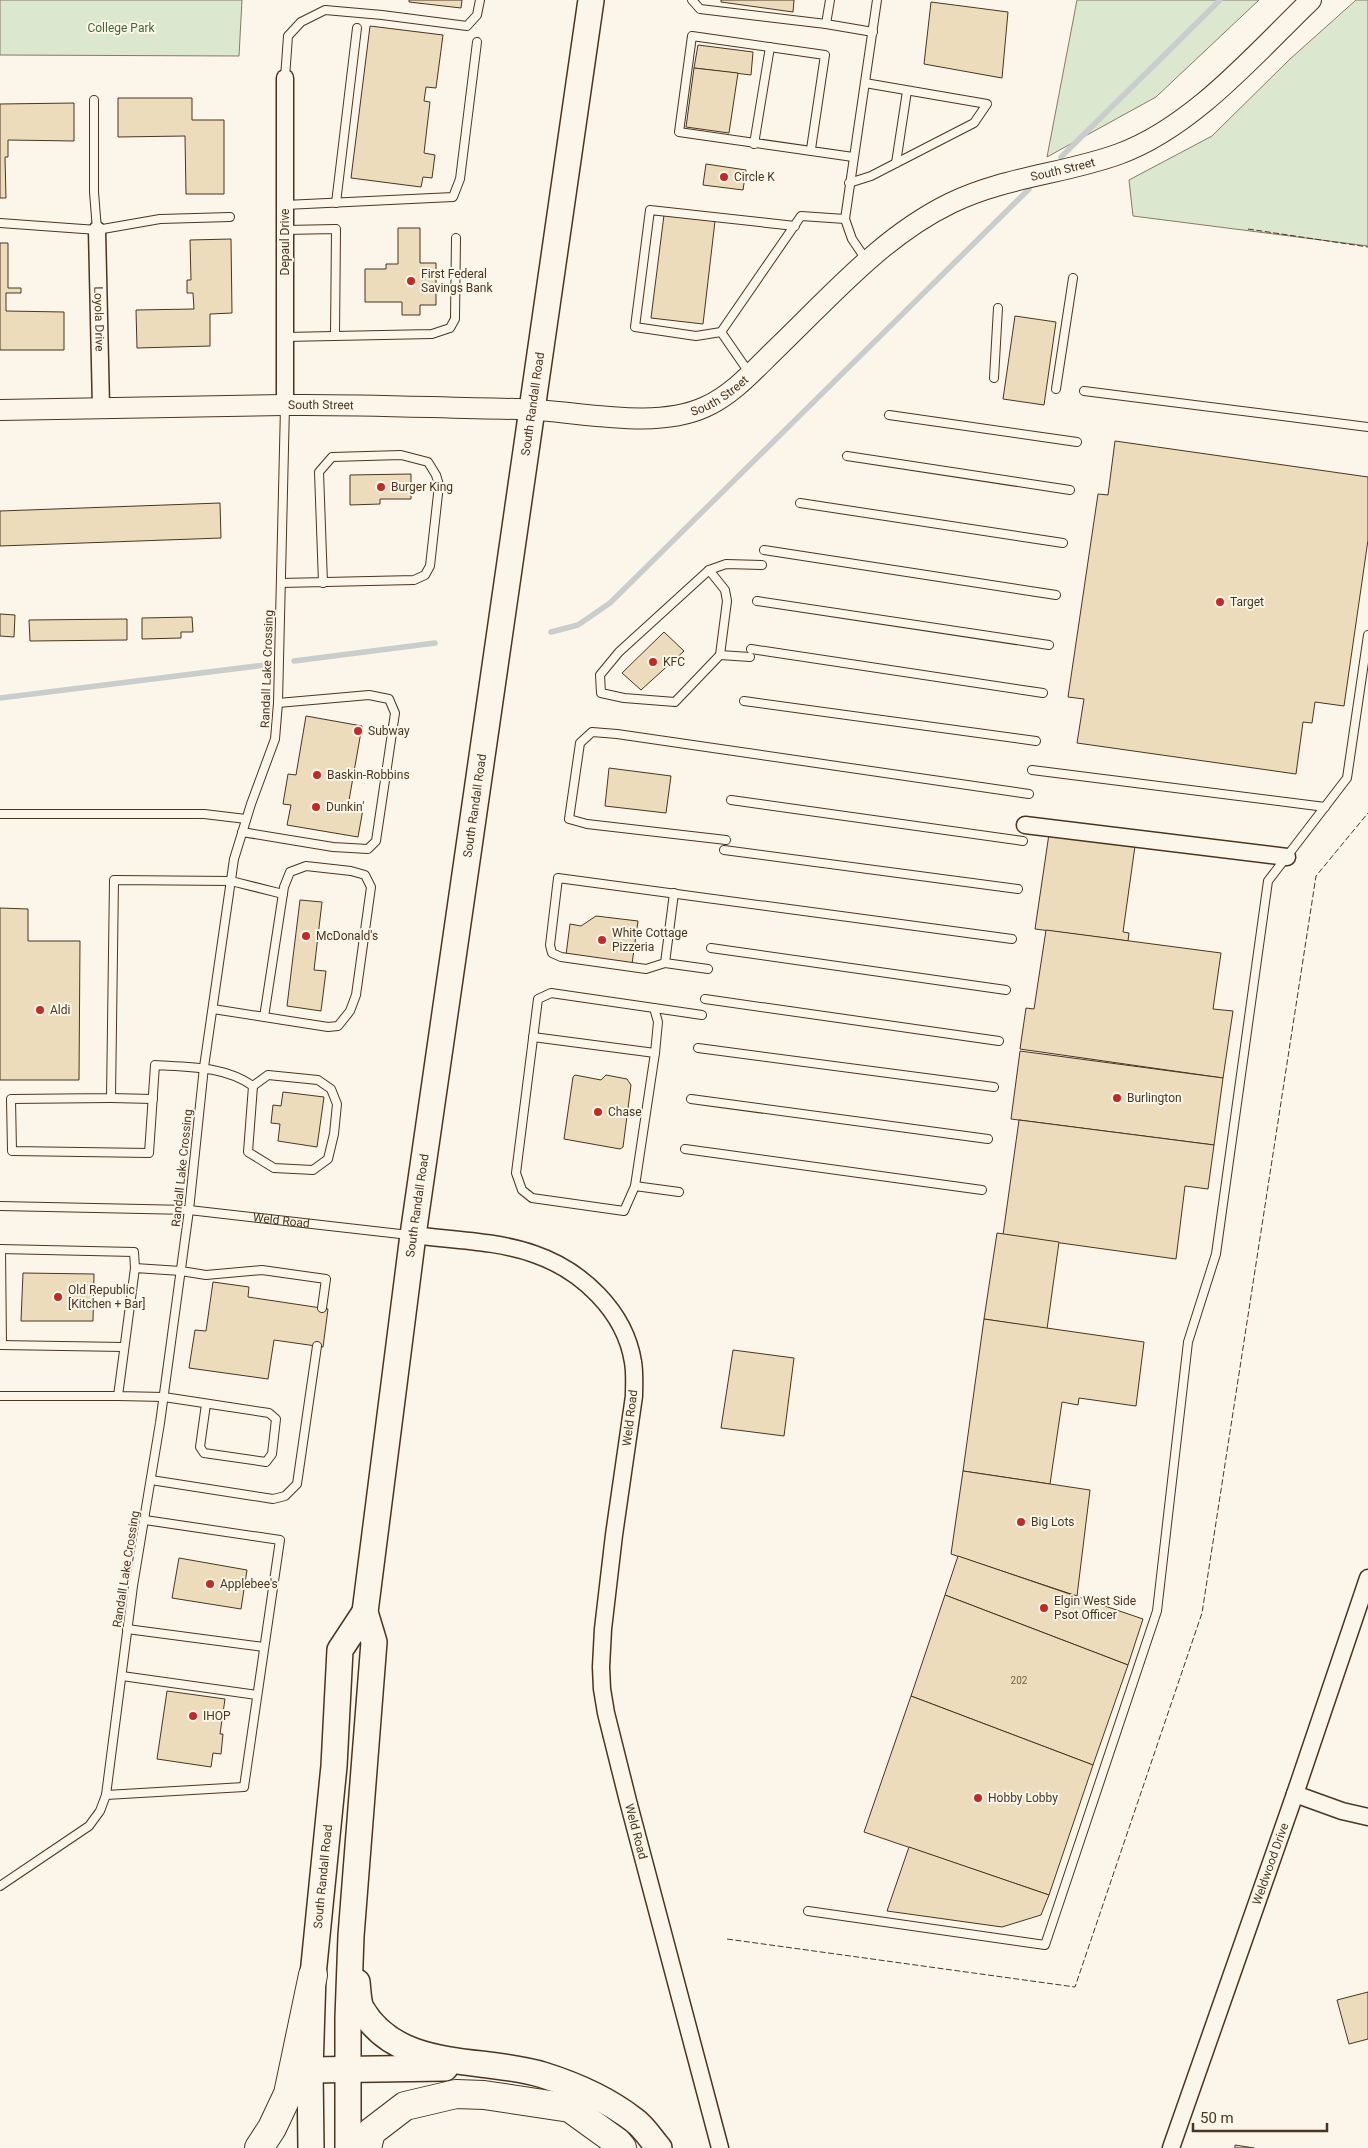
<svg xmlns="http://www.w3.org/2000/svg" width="1368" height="2148" font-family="Roboto,sans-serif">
<rect width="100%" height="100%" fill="#fbf6e9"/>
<g fill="#dce7d0" stroke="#887966">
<polygon points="0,0 242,0 239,56 0,55"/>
<polygon points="1077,0 1259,0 1156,97 1047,157"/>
<polygon points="1356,0 1368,0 1368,246 1133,216 1129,180 1212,136 1290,59"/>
</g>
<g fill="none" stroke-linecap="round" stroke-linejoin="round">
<g stroke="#c9cecd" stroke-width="5.5">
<polyline points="1061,157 1220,0"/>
<polyline points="551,632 578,625 610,603 1029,189"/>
<polyline points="294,661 435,643"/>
<polyline points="0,698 265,665"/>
</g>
</g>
<g fill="#ecdcbc" stroke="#4a3520">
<polygon points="409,0 462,0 461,8 409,2"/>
<polygon points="721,0 794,0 793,12 721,2"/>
<polygon points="931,2 1008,12 1002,78 924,64"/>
<polygon points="370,26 443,35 436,88 426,87 424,101 430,102 424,153 435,155 432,178 423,177 421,187 351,178"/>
<polygon points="698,45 753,52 751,75 694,68"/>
<polygon points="694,68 738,73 729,133 686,127"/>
<polygon points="118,98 192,98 192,120 224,120 224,194 186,194 185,136 118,137"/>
<polygon points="74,103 74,141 8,140 8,157 5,157 6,198 0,198 0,104"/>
<polygon points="706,164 746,170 743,190 703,185"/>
<polygon points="664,215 715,221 703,324 651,318"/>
<polygon points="398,228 420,228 420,263 436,263 436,305 420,305 420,315 402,315 402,302 365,302 365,269 386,269 386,264 398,264"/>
<polygon points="231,239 232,313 210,314 210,346 137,348 136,310 194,309 193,293 187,293 187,280 191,280 190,240"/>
<polygon points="0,243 8,243 8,288 21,288 21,293 6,293 6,311 64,312 64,350 0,350"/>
<polygon points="1015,316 1056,322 1044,405 1003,399"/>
<polygon points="1115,441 1368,477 1368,540 1344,706 1315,702 1312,723 1303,722 1296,774 1077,743 1084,699 1068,697 1098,494 1108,495"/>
<polygon points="411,474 411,499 380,499 380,504 350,505 350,475"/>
<polygon points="220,503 221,538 0,546 0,511"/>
<polygon points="0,614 15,615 14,637 0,636"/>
<polygon points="192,617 193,632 181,632 181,638 142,639 142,618"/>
<polygon points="127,619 127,640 30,641 29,620"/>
<polygon points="664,632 684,651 641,690 622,673"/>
<polygon points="306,716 362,726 348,806 363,809 358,837 287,825 291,805 283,804 288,774 296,775"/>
<polygon points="609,768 671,776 666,813 605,806"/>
<polygon points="1049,834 1135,846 1123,932 1129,933 1128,941 1035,929"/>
<polygon points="300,900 322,902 314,970 326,971 321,1011 287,1006"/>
<polygon points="0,908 28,909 28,941 80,941 79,1080 0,1080"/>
<polygon points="596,916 638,921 632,964 566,955 570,924 581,926"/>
<polygon points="1046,930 1221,953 1213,1009 1233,1011 1223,1078 1020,1049 1026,1008 1034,1009"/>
<polygon points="1020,1051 1223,1078 1214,1145 1011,1119"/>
<polygon points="575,1075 601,1080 606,1075 627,1079 631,1085 623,1147 620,1149 564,1139 573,1077"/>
<polygon points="283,1092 324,1097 317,1147 278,1141 280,1124 271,1123 273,1105 281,1106"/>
<polygon points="1019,1120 1214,1145 1208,1189 1185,1186 1176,1259 1003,1235"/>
<polygon points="997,1233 1059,1242 1047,1329 984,1319"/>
<polygon points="23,1273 94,1274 93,1321 21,1321"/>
<polygon points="213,1282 249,1287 248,1297 328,1309 323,1347 274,1340 268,1379 189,1368 195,1330 206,1331"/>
<polygon points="984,1319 1144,1342 1136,1406 1079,1398 1078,1405 1062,1402 1050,1484 963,1471"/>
<polygon points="733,1350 794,1358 784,1436 721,1428"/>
<polygon points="963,1471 1090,1490 1077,1596 951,1554"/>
<polygon points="958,1556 1143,1619 1128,1665 945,1595"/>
<polygon points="179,1558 247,1570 241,1609 172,1598"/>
<polygon points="945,1595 1128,1665 1093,1765 911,1696"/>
<polygon points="167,1691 225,1699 220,1734 223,1734 221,1754 213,1753 211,1767 157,1759"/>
<polygon points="911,1696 1093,1765 1049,1895 864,1832"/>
<polygon points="909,1847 1049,1895 1041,1915 1002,1927 887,1911"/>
<polygon points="1368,1992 1368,2039 1349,2044 1337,2000"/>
<polygon points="1235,2145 1254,2148 1235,2148"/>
</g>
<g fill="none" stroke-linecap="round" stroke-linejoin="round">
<g stroke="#4a3520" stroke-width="10">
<g id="service">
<polyline points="692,0 700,9 826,24"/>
<polyline points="830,0 826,24 873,32"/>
<polyline points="285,78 288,36 301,22 325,10 382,15 467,26 477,15 480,0"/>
<polyline points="94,100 94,192 97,230"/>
<polyline points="754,144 770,47"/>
<polyline points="811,149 825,55 692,36 679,132 853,157"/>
<polyline points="896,163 907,91"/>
<polyline points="849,183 871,176 974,123 987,104 865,83"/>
<polyline points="336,203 357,28"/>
<polyline points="285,205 453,197 460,179 477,42"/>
<polyline points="0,223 97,230 160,219 230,217"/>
<polyline points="285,230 336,229 335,336"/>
<polyline points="867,261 852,239 845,219 877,0"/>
<polyline points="721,332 696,336 635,327 650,210 795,226"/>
<polyline points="285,337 432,334 450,328 455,319 456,238"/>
<polyline points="750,374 721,332 801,216 845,219"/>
<polyline points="994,378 998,308"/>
<polyline points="1056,389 1073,278"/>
<polyline points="1084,391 1368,427"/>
<polyline points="889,415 1077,442"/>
<polyline points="847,456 1070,490"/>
<polyline points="800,503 1063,543"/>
<polyline points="764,550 1056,595"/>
<polyline points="709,570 725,590 727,601 720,655"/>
<polyline points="281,583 414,580 425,575 430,566 439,485 436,475 428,462 401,455 332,457 319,472 323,583"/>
<polyline points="757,601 1049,645"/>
<polyline points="751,649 1043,693"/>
<polyline points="750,657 720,655 675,702 624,698 601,693 600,675 619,652 709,570 726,564 762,565"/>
<polyline points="744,701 1036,741"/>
<polyline points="1032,770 1325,807"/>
<polyline points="731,800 1023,841"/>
<polyline points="0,814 204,814 246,819"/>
<polyline points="242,832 333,847 368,849 376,841 395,713 389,699 369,695 278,703"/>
<polyline points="726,840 587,824 569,819 580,743 592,732 617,734 1029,794"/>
<polyline points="724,850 1018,889"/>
<polyline points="711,948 1006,990"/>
<polyline points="665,963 674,893"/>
<polyline points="708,969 665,963 646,969 561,957 552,953 550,945 558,878 1012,939"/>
<polyline points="705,999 999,1041"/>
<polyline points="213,1009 328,1027 338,1026 350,1011 356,995 371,887 365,875 351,871 306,866 290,872 284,887 264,1017"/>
<polyline points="533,1037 655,1053 658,1022 654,1008"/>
<polyline points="698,1048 994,1087"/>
<polygon points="268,1075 318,1080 331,1089 337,1104 334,1134 328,1159 313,1170 274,1168 248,1152 253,1086"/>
<path d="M253,1086C225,1066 189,1067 155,1065L149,1153L12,1151L11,1099L111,1098L114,880L231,881L283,894"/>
<polyline points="111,1098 153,1099"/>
<polyline points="691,1099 988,1139"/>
<polyline points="685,1149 982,1190"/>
<polyline points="635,1186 655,1053"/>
<polyline points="679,1192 635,1186 624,1211 532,1198 522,1190 516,1173 538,999 551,993 702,1015"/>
<path id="s1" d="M0,1206L189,1210L409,1235"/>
<polyline points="0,1249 134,1252 135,1268"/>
<polyline points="1,1249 2,1345"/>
<polyline points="0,1345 124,1347"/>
<polyline points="0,1396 118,1396"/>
<polyline points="206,1404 200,1447 204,1453 266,1462 272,1454 276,1419 269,1413 164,1397 118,1396 135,1268 181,1271 206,1275 262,1270 326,1279 322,1308"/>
<polyline points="151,1480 273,1499 285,1496 297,1484 317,1346"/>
<polyline points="127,1629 264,1647"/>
<polyline points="122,1676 257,1695"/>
<polyline points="106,1795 244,1787 280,1540 145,1520"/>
<polyline points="0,1886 89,1826 100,1811 106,1795 133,1586 160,1423 189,1210 204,1067 234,859 251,804 275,739 278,703 285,406"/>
<polyline points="808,1911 1045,1945 1157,1611 1188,1342 1216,1254 1268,881 1347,778 1368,635"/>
</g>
</g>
<g stroke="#4a3520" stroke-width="19">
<g id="minor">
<polyline points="285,78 285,405"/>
<path id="s2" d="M97,230L101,407"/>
<polyline points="1025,825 1287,857"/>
<path id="s3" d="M413,1235C452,1240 498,1241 534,1254C581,1270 625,1311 633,1362C635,1373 634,1385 634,1396L614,1535L603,1629L601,1667L602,1689L606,1713L628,1801L720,2148"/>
<polyline points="1295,1794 1342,1811 1368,1817"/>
<path id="s4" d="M1171,2148L1295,1794L1368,1578"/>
</g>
</g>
<g stroke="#4a3520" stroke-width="22">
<g id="tertiary">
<path id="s5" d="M0,410C95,408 190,406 284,405C362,404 440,408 518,409C575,410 653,431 705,407C734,394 756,368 778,347C832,295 883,236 951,203C1004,177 1064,174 1119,154C1193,127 1255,54 1311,0"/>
</g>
</g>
<g stroke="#4a3520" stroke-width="28">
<g id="primary">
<path d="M357,1982C358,1990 358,2001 361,2008C398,2073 483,2056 543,2075C575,2085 607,2099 634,2120C644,2127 651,2139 659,2148"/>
<polyline points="310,2070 445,2068"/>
<path id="s6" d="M311,2148L310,2070L313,1975L334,1766L340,1650L365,1612"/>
<path id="s7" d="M348,2148V2018L351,1936L374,1642L365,1612L413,1235L591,0"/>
</g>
</g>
<g stroke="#4a3520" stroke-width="30">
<g id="motorway">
<polyline points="259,2148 272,2128 288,2094 313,1975"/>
<polyline points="367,2148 371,2132 405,2106 456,2094 484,2095 570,2108 617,2142 622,2148"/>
</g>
</g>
<use href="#service" stroke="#fbf6e9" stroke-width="8"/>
<use href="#minor" stroke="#fbf6e9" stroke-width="16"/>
<use href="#tertiary" stroke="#fbf6e9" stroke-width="20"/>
<use href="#primary" stroke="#fbf6e9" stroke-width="25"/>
<use href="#motorway" stroke="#fbf6e9" stroke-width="28"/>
<g stroke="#4a3520" stroke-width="1" stroke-dasharray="6 2.5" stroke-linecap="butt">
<polyline points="1248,229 1368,247"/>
<polyline points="727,1939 1075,1987 1202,1613 1316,876 1368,813"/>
</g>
</g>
<g fill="#c62828" stroke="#fbf6e9" stroke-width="2">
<circle cx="724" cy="177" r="5"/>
<circle cx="411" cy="281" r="5"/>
<circle cx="381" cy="487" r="5"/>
<circle cx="1220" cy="602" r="5"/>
<circle cx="653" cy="662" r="5"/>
<circle cx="358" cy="731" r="5"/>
<circle cx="317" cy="775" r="5"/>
<circle cx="316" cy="807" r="5"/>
<circle cx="306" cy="936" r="5"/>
<circle cx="602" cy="940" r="5"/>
<circle cx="40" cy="1010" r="5"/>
<circle cx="1117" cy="1098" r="5"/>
<circle cx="598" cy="1112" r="5"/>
<circle cx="58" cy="1297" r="5"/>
<circle cx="1021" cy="1522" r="5"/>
<circle cx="210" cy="1584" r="5"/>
<circle cx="1044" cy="1608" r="5"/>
<circle cx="193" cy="1716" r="5"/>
<circle cx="978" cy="1798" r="5"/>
</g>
<g text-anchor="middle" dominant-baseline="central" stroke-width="4" stroke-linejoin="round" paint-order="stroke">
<g font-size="10" fill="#725f47">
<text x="1019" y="1680">202</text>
</g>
<g font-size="12" fill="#436837" stroke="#fbf6e9">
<text x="121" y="28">College Park</text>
</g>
<g font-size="12" fill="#4a3520" stroke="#fbf6e9">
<text stroke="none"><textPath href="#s5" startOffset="1145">South Street</textPath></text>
<text transform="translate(285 242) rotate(-90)">Depaul Drive</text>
<text stroke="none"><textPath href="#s2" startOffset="89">Loyola Drive</textPath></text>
<text stroke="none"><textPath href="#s5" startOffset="725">South Street</textPath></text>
<text stroke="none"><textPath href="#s7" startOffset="1758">South Randall Road</textPath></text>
<text stroke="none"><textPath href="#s5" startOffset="321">South Street</textPath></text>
<text transform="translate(267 669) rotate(-88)">Randall Lake Crossing</text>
<text stroke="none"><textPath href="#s7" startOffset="1352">South Randall Road</textPath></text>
<text transform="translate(182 1168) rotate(-84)">Randall Lake Crossing</text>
<text stroke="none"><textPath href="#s7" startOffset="948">South Randall Road</textPath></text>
<text stroke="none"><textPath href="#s1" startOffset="282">Weld Road</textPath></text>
<text transform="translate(630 1418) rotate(-83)">Weld Road</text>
<text transform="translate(126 1569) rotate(-81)">Randall Lake Crossing</text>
<text stroke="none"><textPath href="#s3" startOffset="752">Weld Road</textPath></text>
<text stroke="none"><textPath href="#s4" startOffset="301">Weldwood Drive</textPath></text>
<text stroke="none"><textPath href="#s6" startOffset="272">South Randall Road</textPath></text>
</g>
<g font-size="12" fill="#4a3520" stroke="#fbf6e9" text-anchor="start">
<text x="734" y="177">Circle K</text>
<text x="421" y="274">First Federal<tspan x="421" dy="14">Savings Bank</tspan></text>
<text x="391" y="487">Burger King</text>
<text x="1230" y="602">Target</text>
<text x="663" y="662">KFC</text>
<text x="368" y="731">Subway</text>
<text x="327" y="775">Baskin-Robbins</text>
<text x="326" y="807">Dunkin'</text>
<text x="612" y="933">White Cottage<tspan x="612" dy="14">Pizzeria</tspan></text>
<text x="316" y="936">McDonald's</text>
<text x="50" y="1010">Aldi</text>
<text x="1127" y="1098">Burlington</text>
<text x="608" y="1112">Chase</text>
<text x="68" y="1290">Old Republic<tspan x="68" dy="14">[Kitchen + Bar]</tspan></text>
<text x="1031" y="1522">Big Lots</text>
<text x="220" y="1584">Applebee's</text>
<text x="1054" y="1601">Elgin West Side<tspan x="1054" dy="14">Psot Officer</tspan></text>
<text x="203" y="1716">IHOP</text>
<text x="988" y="1798">Hobby Lobby</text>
</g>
</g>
<path d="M1193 2123v8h134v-8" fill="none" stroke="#4a3520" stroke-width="2.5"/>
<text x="1200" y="2123" font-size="15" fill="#4a3520" stroke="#fbf6e9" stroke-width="4" paint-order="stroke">50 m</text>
</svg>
